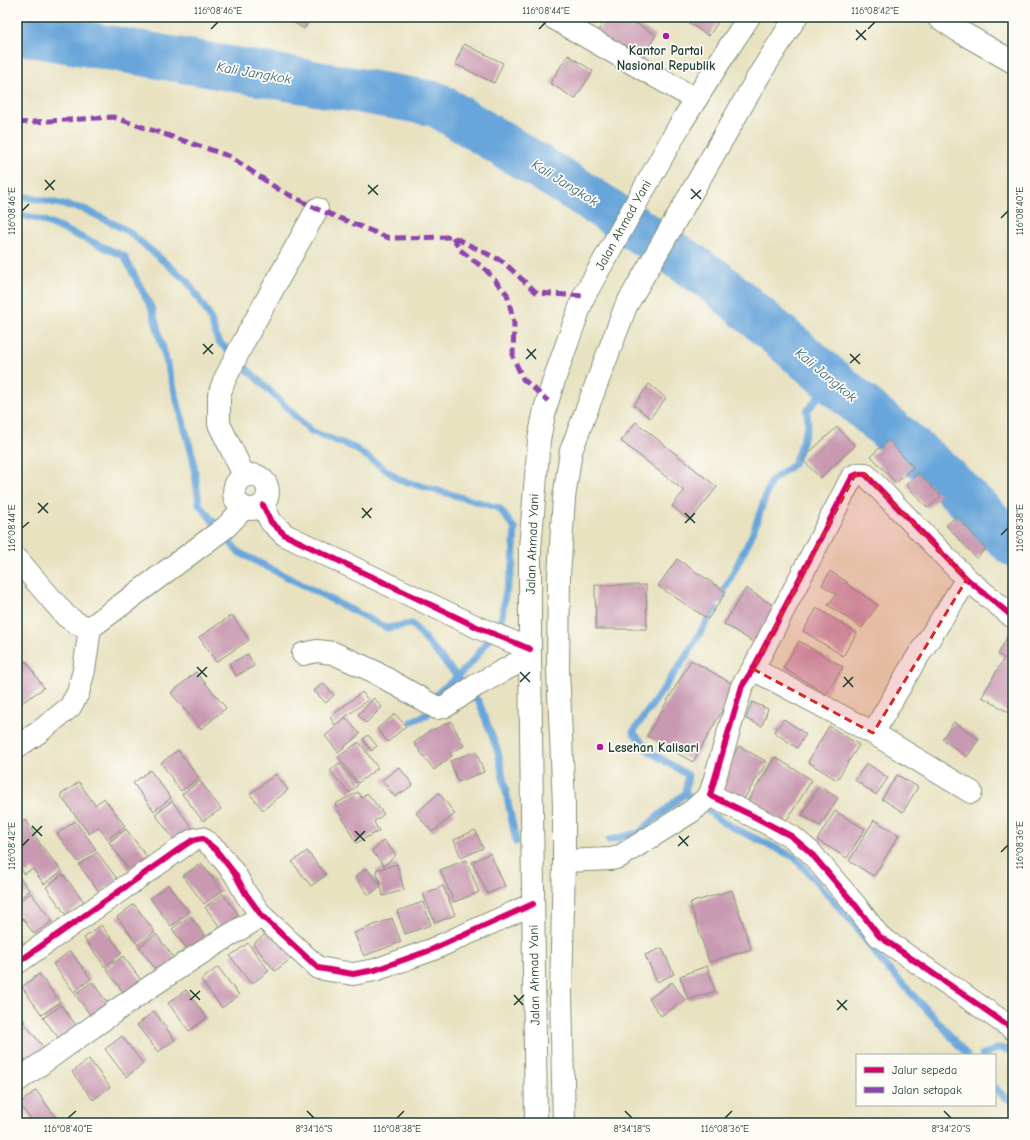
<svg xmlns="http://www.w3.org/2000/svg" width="1030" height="1140" font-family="'Comic Neue',sans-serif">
<rect width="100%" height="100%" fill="#fdfcf7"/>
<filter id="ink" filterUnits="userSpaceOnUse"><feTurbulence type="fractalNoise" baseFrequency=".025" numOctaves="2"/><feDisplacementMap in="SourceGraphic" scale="8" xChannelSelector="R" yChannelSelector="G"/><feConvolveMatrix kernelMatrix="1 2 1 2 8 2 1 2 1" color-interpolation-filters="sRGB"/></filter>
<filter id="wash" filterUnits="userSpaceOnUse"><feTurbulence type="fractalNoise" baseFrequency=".012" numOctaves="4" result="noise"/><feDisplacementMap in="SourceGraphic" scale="16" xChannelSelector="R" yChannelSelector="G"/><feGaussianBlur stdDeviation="0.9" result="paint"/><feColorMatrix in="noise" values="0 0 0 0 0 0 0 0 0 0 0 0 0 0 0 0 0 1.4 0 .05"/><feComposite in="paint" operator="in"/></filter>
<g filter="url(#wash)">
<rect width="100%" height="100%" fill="#e8e2c1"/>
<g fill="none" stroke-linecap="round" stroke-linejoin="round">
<g stroke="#68a5da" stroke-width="7">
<polyline points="17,195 84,209 128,231 187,281 209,315 218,341 311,431 355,448 400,480 499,508 515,529 513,565 505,595 501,622 473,661 460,674"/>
<polyline points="17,214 42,220 124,256 152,309 193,458 199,504 238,552 387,628 412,624 479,702 498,752 516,842"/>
<polyline points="720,599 752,535 771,481 794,464 808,426 807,411 832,380"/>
<polyline points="715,608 683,661 633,732 650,752 688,775 685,793 724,823 794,857 854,924 880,960 943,1027 967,1055"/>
<path d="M412,721L428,714C434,693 439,692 455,679"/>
<polyline points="609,840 639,833 685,793"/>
<polyline points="982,1055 999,1048 1013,1051"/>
<polyline points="995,1087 1004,1097 1013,1102"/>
</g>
<polyline stroke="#68a5da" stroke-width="45" points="17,32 436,104 577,190 715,281 942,474 1013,544"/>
</g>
<g id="blocks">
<g fill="#c899b0">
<polygon points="286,17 311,17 304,29"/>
<polygon points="606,17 625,17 656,35 639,64 594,38"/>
<polygon points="680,17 721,17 709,36"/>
<polygon points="464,44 503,63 494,83 455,64"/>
<polygon points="568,55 593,71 575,99 550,83"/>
<polygon points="649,384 666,398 650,418 634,405"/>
<polygon points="636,422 717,487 690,521 672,506 684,491 621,441"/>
<polygon points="837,427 855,446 820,478 802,459"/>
<polygon points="888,440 913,467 896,483 871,456"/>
<polygon points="918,473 941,496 928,508 906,485"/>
<polygon points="957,516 986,549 976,558 946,525"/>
<polygon points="677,559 726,592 708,619 658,586"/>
<polygon points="830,571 847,582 847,584 878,605 862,628 828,605 836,594 822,585"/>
<polygon points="595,585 646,585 647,629 596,629"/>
<polygon points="746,588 777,608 755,643 724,624"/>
<polygon points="817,608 857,633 843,656 803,631"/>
<polygon points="232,615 249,640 216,662 199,637"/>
<polygon points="1012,629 1013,630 1013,715 982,697 1004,658 998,654"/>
<polygon points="799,641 843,667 826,694 783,668"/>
<polygon points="17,654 23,662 26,661 44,688 17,706"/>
<polygon points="248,654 254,666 236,676 229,664"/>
<polygon points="691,660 736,686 693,762 647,736"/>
<polygon points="196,672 226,708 201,729 171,693"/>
<polygon points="323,683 334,695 326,703 314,691"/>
<polygon points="362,692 368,700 335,725 330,717"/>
<polygon points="374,698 382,707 366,723 358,715"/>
<polygon points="752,702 768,709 762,726 746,719"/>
<polygon points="395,714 406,726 388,742 377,729"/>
<polygon points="346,718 360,734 338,752 325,736"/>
<polygon points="784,719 806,734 797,748 774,732"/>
<polygon points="451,721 464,746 450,753 452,756 434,770 414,743 432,729 433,730"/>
<polygon points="954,722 979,739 967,757 942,739"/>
<polygon points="829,726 859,745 837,780 808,762"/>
<polygon points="368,735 377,746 371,751 363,739"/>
<polygon points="359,742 378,768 358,783 338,757"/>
<polygon points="739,746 767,762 742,802 715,786"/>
<polygon points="178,750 199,778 181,791 161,763"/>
<polygon points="476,751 484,772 458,782 450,761"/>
<polygon points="775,757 812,780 785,823 748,801"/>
<polygon points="339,763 358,785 349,793 330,771"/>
<polygon points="867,763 888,778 876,795 855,780"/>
<polygon points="399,767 413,785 395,797 382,780"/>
<polygon points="150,770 171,798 154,811 133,783"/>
<polygon points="276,774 288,790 263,810 250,794"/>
<polygon points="897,775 918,787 903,812 882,799"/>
<polygon points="200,781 221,809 203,821 182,794"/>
<polygon points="79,782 95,805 104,798 125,826 108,839 98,827 89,834 60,795"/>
<polygon points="819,786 838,798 820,826 802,815"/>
<polygon points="358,792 362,798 367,793 384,814 374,822 379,831 356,843 335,804"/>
<polygon points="439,793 455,814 432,832 416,813"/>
<polygon points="172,801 193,829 176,842 155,814"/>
<polygon points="835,811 865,829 847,858 817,840"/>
<polygon points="26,820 40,844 62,871 44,884 33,869 24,874 17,862 17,825"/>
<polygon points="874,820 899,835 874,876 849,861"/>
<polygon points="75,821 96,849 78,862 57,834"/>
<polygon points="126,829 147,857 129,870 109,842"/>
<polygon points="475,830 483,848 461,858 454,840"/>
<polygon points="384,840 396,855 384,866 372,851"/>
<polygon points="307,851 326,875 311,886 292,862"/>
<polygon points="97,852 118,880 100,893 79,865"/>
<polygon points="490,853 505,886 488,894 472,862"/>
<polygon points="466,860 479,892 454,902 440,870"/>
<polygon points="201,863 222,891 204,904 183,876"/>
<polygon points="397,864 404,890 383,896 381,886 369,895 355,877 366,868 381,886 376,870"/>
<polygon points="17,874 30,891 17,900"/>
<polygon points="63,874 84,902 66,915 46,887"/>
<polygon points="168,885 189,913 171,926 150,898"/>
<polygon points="443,886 455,915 435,923 423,894"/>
<polygon points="732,890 751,949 709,962 690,903"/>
<polygon points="31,893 52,921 34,934 17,911 17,903"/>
<polygon points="223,894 244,922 226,935 205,907"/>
<polygon points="423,902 431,925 405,934 397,911"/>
<polygon points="134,904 155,932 138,945 117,917"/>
<polygon points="190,916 211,944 193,957 172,929"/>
<polygon points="392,918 401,942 364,956 354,933"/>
<polygon points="101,925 122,953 105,967 84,938"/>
<polygon points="271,930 292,958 275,971 253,944"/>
<polygon points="156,934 177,962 160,975 139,947"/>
<polygon points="17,938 21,943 17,946"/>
<polygon points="248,943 269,971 251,984 230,956"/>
<polygon points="662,948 674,974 657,982 645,955"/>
<polygon points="70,951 91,979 74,992 53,964"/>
<polygon points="123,956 144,984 127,997 106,969"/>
<polygon points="707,966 715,991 688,1000 680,976"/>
<polygon points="218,967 239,995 222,1008 201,980"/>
<polygon points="39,974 60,1002 42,1015 22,987"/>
<polygon points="92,982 113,1010 96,1023 75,994"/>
<polygon points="672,982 685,1000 661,1016 649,999"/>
<polygon points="186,990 207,1018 189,1031 168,1003"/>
<polygon points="61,1005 82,1033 65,1046 43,1018"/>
<polygon points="17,1011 25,1022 17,1028"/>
<polygon points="154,1011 175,1040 158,1052 137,1025"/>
<polygon points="26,1025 47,1052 30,1066 17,1049 17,1032"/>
<polygon points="122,1036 143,1064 126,1077 105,1049"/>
<polygon points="89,1059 110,1087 93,1100 72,1072"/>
<polygon points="36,1090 57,1119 51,1123 34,1123 19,1104"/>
</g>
</g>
</g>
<g filter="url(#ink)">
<use href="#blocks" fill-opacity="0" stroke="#84907a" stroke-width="1"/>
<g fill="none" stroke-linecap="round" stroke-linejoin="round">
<g stroke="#84907a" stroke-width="24">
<g id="street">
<polyline points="552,17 695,99"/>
<circle cx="251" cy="492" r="17"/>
<polyline points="244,475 219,424 219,395 224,381 244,341 317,209"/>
<polyline points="263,505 271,522 285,535 479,628 530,649"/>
<polyline points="17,559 66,616 78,624 90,628 226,527 244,508"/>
<path d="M1013,617L967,579L865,474C860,473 856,474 852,477L753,669L742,686L710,795L751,815L791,836L810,852L856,906L879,936L1013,1029"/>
<polyline points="303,654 317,651 333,653 371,670 437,708 446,706 475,686 530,656"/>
<polyline points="753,669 873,733 913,664 967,579"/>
<polyline points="873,733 971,792"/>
<polyline points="17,747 39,732 70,707 78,693 84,670 90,628"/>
<polyline points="564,861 611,859 619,857 692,811 710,795"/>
<polyline points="17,963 185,845 193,840 202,838 216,850 235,874 246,894 262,916 318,968 353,974 375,970 431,950 533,904"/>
<path d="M17,1081C97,1024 177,965 262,916"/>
</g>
</g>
<g stroke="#84907a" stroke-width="24">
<polyline id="secondary" points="938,17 959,31 1013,62"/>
</g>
<g stroke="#84907a" stroke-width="24">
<g id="highway">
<polyline points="536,1123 530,656 530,549 539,440 545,409 555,377 584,296 681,123 720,61 749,17"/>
<polyline points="564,1123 561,994 564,861 564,805 558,669 559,576 564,498 571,451 626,306 761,72 796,17"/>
</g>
</g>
<use href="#street" stroke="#fff" stroke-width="22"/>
<use href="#secondary" stroke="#fff" stroke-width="22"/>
<use href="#highway" stroke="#fff" stroke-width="22"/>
<g stroke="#8e44ad" stroke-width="5" stroke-dasharray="10 5" stroke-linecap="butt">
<polyline points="17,123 113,117 229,156 278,189 317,209 389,238 453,237 502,261 537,293 584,296"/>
<polyline points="453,237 459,249 486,270 507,294 514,323 513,357 523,379 548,401"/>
</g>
<g stroke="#fdfcf7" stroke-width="8">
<g id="cycleway">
<polyline points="263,505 271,522 285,535 479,628 530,649"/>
<path d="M1013,617L967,579L865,474C860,473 856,474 852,477L753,669L742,686L710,795L751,815L791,836L810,852L856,906L879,936L1013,1029"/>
<polyline points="17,963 185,845 193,840 202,838 216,850 235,874 246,894 262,916 318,968 353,974 375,970 431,950 533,904"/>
</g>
</g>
<use href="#cycleway" stroke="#d6006c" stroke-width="6"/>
</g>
</g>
<path fill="#d62828" fill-opacity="0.2" stroke="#d62828" stroke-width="3" stroke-dasharray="8 5" stroke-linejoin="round" d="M865,474L967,579L873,733L753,669L855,475Z"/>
<path fill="none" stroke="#1f3d34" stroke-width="1.5" d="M211,29L218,22M539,29L546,22M868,29L875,22M856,30L866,40M856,40L866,30M45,180L54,190M368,185L378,195M691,189L701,199M45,190L55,180M368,194L378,185M691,199L701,190M22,211L29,204M1001,218L1008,211M203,344L213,354M527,349L536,359M203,354L213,344M850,354L860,364M526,359L536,349M850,363L860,354M38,503L48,513M362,508L371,518M38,513L48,503M685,513L695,523M362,518L372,508M685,523L695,513M22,528L29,522M1001,535L1008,528M197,667L207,677M520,672L530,682M197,677L207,667M844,677L853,687M520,682L530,672M843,687L853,677M32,826L42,836M355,831L365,841M32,836L42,826M679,836L688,846M355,841L365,831M22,846L29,839M678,846L689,836M1001,852L1008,845M190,990L200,1000M514,995L523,1005M190,1000L200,991M837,1000L847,1010M514,1005L524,995M837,1010L847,1000M307,1111L314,1118M625,1111L632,1118M944,1111L951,1118M68,1118L76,1111M397,1118L404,1111M725,1118L732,1111"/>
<g fill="#b5179e" stroke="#fdfcf7" stroke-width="1.5">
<circle cx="666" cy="36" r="4"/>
<circle cx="600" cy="747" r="4"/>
</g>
<g text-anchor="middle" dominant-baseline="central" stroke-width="3.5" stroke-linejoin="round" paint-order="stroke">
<g font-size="13" font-weight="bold" fill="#1f3d34" stroke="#fdfcf7">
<text x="666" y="50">Kantor Partai<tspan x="666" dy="15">Nasional Republik</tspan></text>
<text x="608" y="747" text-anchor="start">Lesehan Kalisari</text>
</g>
<g font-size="13" fill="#1f3d34" stroke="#fdfcf7">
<text transform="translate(623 225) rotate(-61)">Jalan Ahmad Yani</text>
<text transform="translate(532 544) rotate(-88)">Jalan Ahmad Yani</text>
<text transform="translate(534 975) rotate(-91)">Jalan Ahmad Yani</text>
</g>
<g font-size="14" font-style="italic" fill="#39616e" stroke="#fdfcf7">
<text transform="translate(254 73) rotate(10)">Kali Jangkok</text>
<text transform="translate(565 183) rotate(32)">Kali Jangkok</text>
<text transform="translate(826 375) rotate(40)">Kali Jangkok</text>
</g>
</g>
<rect width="1030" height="1140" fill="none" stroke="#fdfcf7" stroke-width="44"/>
<rect x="856" y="1054" width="140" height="52" fill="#fdfcf7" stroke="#a4b0a9"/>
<rect x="864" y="1067" width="20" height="6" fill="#d6006c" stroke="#a4b0a9"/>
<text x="892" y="1074" font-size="12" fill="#1f3d34">Jalur sepeda</text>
<rect x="864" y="1087" width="20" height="6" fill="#8e44ad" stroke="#a4b0a9"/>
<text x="892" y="1094" font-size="12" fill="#1f3d34">Jalan setapak</text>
<rect x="22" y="22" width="986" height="1096" fill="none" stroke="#1f3d34" stroke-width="1.5"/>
<g font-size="10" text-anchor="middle" fill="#1f3d34">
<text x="218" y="14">116°08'46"E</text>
<text x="546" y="14">116°08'44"E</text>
<text x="875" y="14">116°08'42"E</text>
<text transform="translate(1019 211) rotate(-90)" y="4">116°08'40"E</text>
<text transform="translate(11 211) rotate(-90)" y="4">116°08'46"E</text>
<text transform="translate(1019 528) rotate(-90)" y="4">116°08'38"E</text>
<text transform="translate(11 528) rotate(-90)" y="4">116°08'44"E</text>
<text transform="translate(1019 845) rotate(-90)" y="4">116°08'36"E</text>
<text transform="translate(11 846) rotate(-90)" y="4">116°08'42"E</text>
<text x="68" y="1132">116°08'40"E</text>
<text x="314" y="1132">8°34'16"S</text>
<text x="397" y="1132">116°08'38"E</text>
<text x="632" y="1132">8°34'18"S</text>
<text x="725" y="1132">116°08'36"E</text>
<text x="951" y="1132">8°34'20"S</text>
</g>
</svg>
